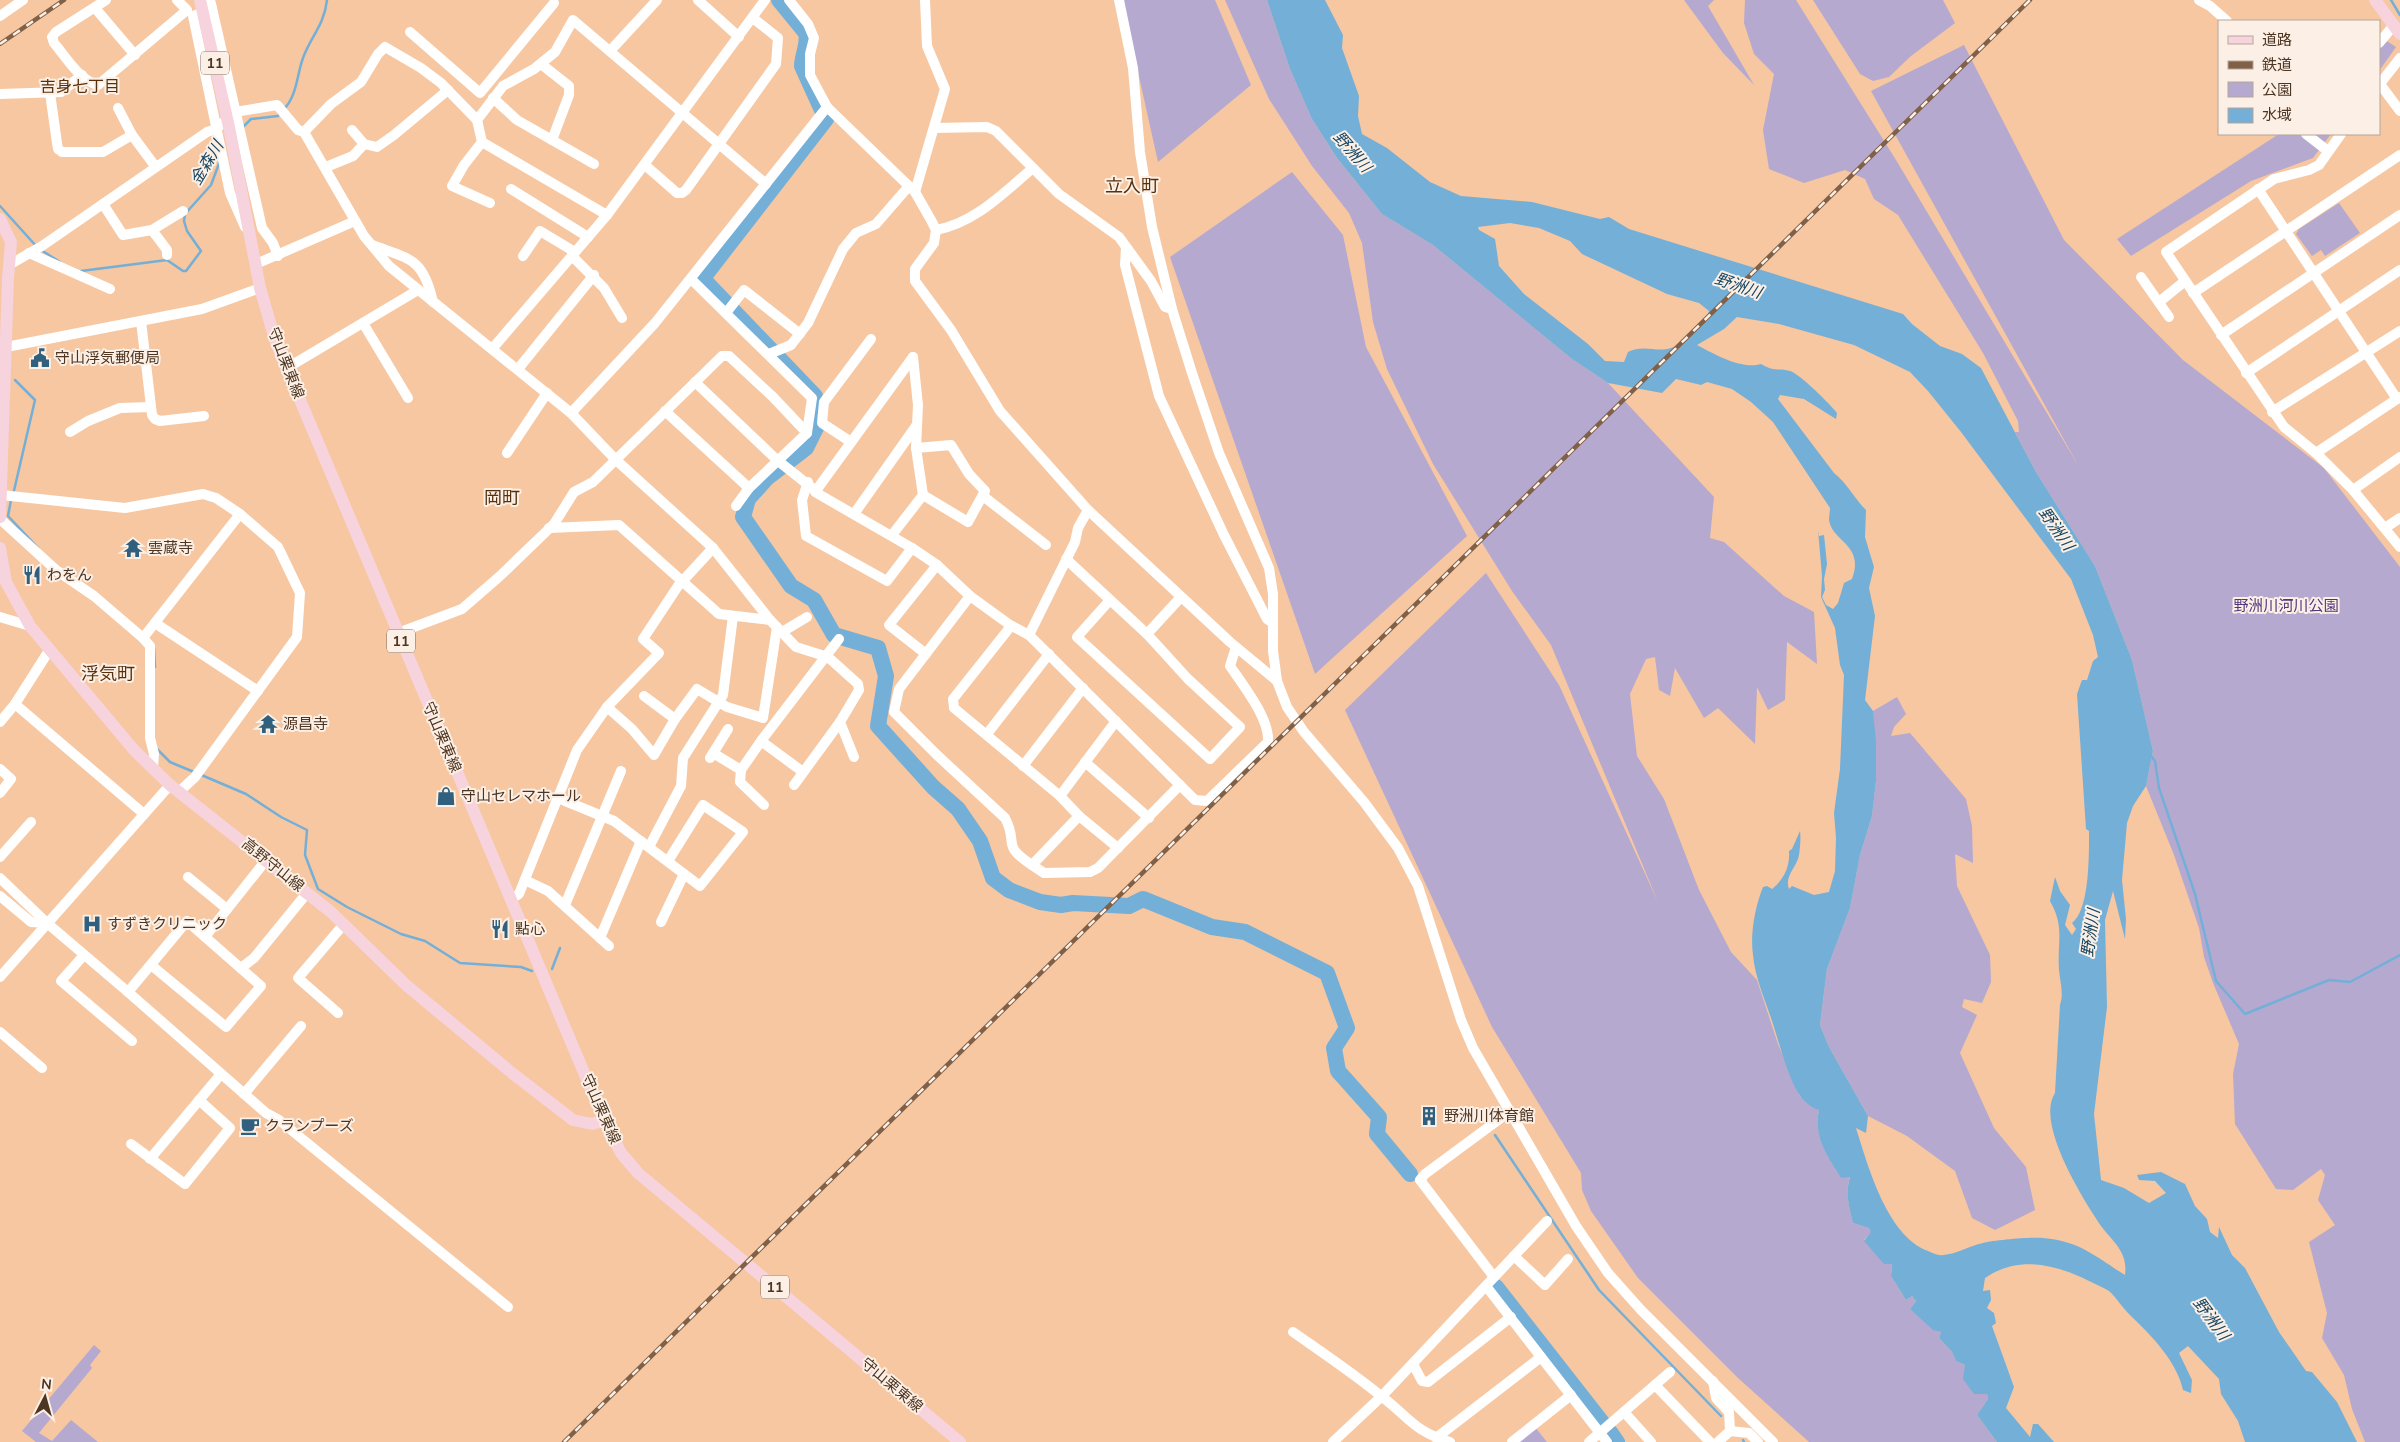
<svg xmlns="http://www.w3.org/2000/svg" width="2400" height="1442" font-family="'Nunito Sans','Noto Sans JP',sans-serif">
<rect width="100%" height="100%" fill="#f6c7a1"/>
<g fill="#b5a9d0">
<polygon points="1122,0 1215,0 1251,85 1158,162"/>
<path d="M1225,0H1267L1290,69L1312,119L1337,158L1382,214L1433,245L1572,359L1608,383L1714,497L1710,538L1724,542L1784,596L1814,612L1817,664L1787,642L1785,700L1768,710L1757,687L1755,744L1718,708L1704,718L1675,668L1670,696L1659,690L1655,657L1646,659L1630,694L1637,756L1664,799L1699,890L1731,952L1757,980L1778,1044L1800,1096L1819,1110C1813,1135 1827,1156 1841,1178L1850,1176C1845,1193 1849,1206 1853,1223L1869,1228L1872,1232L1864,1240L1892,1263L1891,1276L1906,1300L1912,1296L1916,1301L1910,1309L1941,1332L1939,1338L1952,1352L1956,1361L1965,1365L1987,1394L1988,1399L1977,1415L1997,1442H1809L1738,1378L1638,1278L1591,1211L1582,1190L1581,1173L1492,1027L1345,710L1486,573L1559,685L1658,902L1551,645L1512,591L1433,464L1387,369L1373,322L1362,243L1349,213L1312,166L1269,99Z"/>
<polygon points="1684,0 1714,0 1708,6 1754,85 1723,53"/>
<polygon points="1745,0 1796,0 1896,160 2078,465 1871,91 1964,45 2064,240 2183,360 2324,468 2400,567 2400,1442 2365,1442 2352,1409 2344,1375 2322,1338 2327,1313 2309,1242 2335,1225 2318,1200 2325,1175 2321,1169 2293,1190 2276,1189 2235,1124 2233,1074 2239,1044 2213,983 2204,957 2199,928 2174,855 2146,786 2153,751 2132,660 2095,566 2036,472 2015,432 2019,432 2018,421 1983,353 1898,215 1874,199 1865,179 1845,170 1804,183 1769,169 1763,130 1774,74 1754,54 1744,23"/>
<polygon points="1813,0 1943,0 1955,23 1911,56 1889,77 1873,81 1860,74"/>
<polygon points="2379,36 2396,47 2379,71"/>
<polygon points="2279,134 2299,134 2303,137 2306,134 2331,134 2313,158 2251,181 2131,256 2117,239"/>
<polygon points="1292,172 1343,235 1366,347 1467,536 1315,674 1170,257"/>
<polygon points="2339,203 2360,233 2325,256 2321,250 2312,256 2296,234 2299,229"/>
<polygon points="1897,697 1906,714 1894,727 1891,736 1910,733 1966,799 1972,826 1973,863 1955,854 1957,886 1990,955 1991,982 1982,1003 1964,999 1962,1007 1977,1015 1960,1053 1994,1128 2026,1167 2035,1210 1995,1230 1972,1218 1955,1171 1907,1136 1868,1116 1829,1047 1820,1025 1827,969 1850,908 1860,855 1872,816 1876,781 1873,711"/>
<polygon points="94,1345 101,1351 90,1365 92,1368 39,1433 52,1441 71,1420 98,1442 36,1442 22,1431"/>
<polygon points="1535,1427 1547,1442 1517,1442"/>
</g>
<path fill="#74afd8" fill-rule="evenodd" d="M1267,0H1325L1343,35L1342,48L1359,96L1358,116L1362,134L1387,148L1430,182L1461,196L1532,202L1600,219L1609,217L1629,229L1903,314L1912,324L1940,346L1962,354L1981,368L2036,472L2095,566L2132,660L2153,751L2146,786L2133,806L2127,823L2122,880L2126,919L2125,939L2113,891L2105,920L2107,1007L2094,1114L2101,1180L2124,1188L2149,1203L2166,1193L2155,1181L2139,1180L2137,1175L2161,1172L2185,1184L2195,1206L2207,1219L2210,1232L2218,1238L2219,1227L2232,1255L2245,1268L2279,1332L2306,1371L2312,1372L2337,1402L2357,1442H2245L2238,1421L2221,1394L2219,1379L2188,1346L2179,1353L2192,1380L2191,1393L2183,1390C2177,1362 2152,1336 2132,1317C2124,1310 2116,1297 2109,1291C2103,1287 2095,1284 2089,1281C2055,1264 2018,1255 1985,1278L1983,1291L1990,1290L1991,1300L1987,1308L1994,1313L1996,1323L1992,1326L2014,1387L2006,1408L2030,1437L2033,1424H2038L2054,1442H1997L1977,1415L1988,1399L1987,1394H1974L1963,1379L1965,1365L1956,1361L1952,1352L1939,1338L1941,1332L1933,1330L1910,1309L1916,1301L1912,1296L1906,1300L1891,1276L1892,1264H1884L1864,1241L1871,1232L1869,1228L1853,1223C1849,1206 1845,1194 1850,1177L1841,1178C1827,1156 1813,1136 1819,1110C1812,1108 1806,1103 1801,1097C1788,1080 1778,1038 1771,1018C1764,997 1755,977 1753,955C1750,934 1755,907 1763,887L1767,886L1772,889C1784,879 1790,867 1789,851L1792,849L1800,831C1801,838 1800,848 1799,855C1797,867 1784,876 1789,889L1792,886L1814,895L1829,892L1835,871L1836,838L1834,813L1840,769L1844,675L1840,665L1835,628L1821,597L1822,576L1818,530L1819,536L1824,535L1827,564L1824,579L1825,590L1822,597L1826,605L1833,609L1838,603L1844,583L1852,579C1865,544 1832,542 1829,520C1829,516 1830,512 1830,508L1773,422L1751,402L1732,389L1707,382L1701,385L1676,379L1662,393L1608,383L1572,359L1433,245L1382,214L1337,158L1312,119L1290,69ZM1510,223L1539,228L1570,241L1582,254L1667,294L1699,303L1709,311C1705,325 1686,343 1671,348C1657,353 1644,344 1628,352L1624,362L1605,361L1588,344L1524,294L1499,266L1495,239L1479,230L1478,227ZM1737,317L1779,324L1854,345L1910,372L1928,391L1961,432L2071,579L2093,635L2098,657L2093,661L2087,680H2082L2077,694L2086,829L2089,831C2089,853 2090,910 2072,923L2076,929L2072,935L2065,925L2070,905L2060,891L2055,877L2050,901C2065,927 2057,942 2059,970C2060,982 2064,993 2060,1005L2055,1093C2035,1123 2083,1199 2101,1226C2114,1243 2128,1252 2125,1275C2096,1257 2080,1241 2043,1238C2030,1237 1995,1240 1983,1243C1969,1246 1957,1254 1943,1255C1938,1256 1933,1253 1928,1251C1887,1236 1868,1166 1856,1128L1866,1133L1868,1116L1829,1047L1820,1025L1827,969L1850,908L1860,855L1872,816L1876,781V742L1873,711L1865,700L1875,616L1869,588L1874,567L1865,537L1866,510C1854,498 1847,483 1834,473L1778,399L1780,395L1804,399L1836,419L1837,413C1830,404 1800,374 1790,371C1778,367 1776,373 1761,364C1742,370 1714,354 1697,345L1724,329Z"/>
<g fill="none" stroke-linecap="round" stroke-linejoin="round">
<g stroke="#74afd8" stroke-width="2.5">
<polyline points="2391,0 2400,15"/>
<path d="M284,109C297,96 297,74 303,58C311,36 324,26 327,0"/>
<polyline points="243,127 251,119 278,116 280,113"/>
<polyline points="0,206 37,247"/>
<polyline points="41,250 60,262"/>
<polyline points="81,271 167,260 183,271 186,271 201,251 187,231 184,221 185,214 211,185 220,161"/>
<polyline points="13,495 35,400 15,380"/>
<polyline points="11,500 8,516 39,549"/>
<polyline points="154,648 155,667"/>
<polyline points="157,749 170,762 194,772"/>
<polyline points="2151,756 2155,761 2159,788 2195,894 2216,981 2245,1014 2329,980 2350,982 2400,955"/>
<polyline points="199,774 246,794 281,817 307,830 305,855 318,889 347,907 401,934 425,941 460,963 521,967 532,971"/>
<polyline points="552,969 560,948"/>
<polyline points="1495,1135 1599,1290 1721,1416"/>
<polyline points="1743,1440 1744,1442"/>
</g>
<g stroke="#74afd8" stroke-width="16">
<path d="M779,0L806,33C809,44 802,55 802,66L826,119L706,274L704,280L815,396L816,428L806,448L767,478L748,499L743,517L791,586L814,600L834,635L878,648L886,676L878,726L933,787L958,809L980,841L993,878L1009,890L1040,902L1061,905L1073,903L1129,906L1143,899L1212,927L1245,932L1327,973L1347,1028L1334,1048L1338,1071L1379,1117L1377,1134L1410,1174"/>
<polyline points="1496,1287 1604,1425"/>
<polyline points="1610,1432 1617,1442"/>
</g>
<g stroke="#fff" stroke-width="10">
<path d="M106,0L56,32L52,37L54,43C66,57 80,81 98,85L187,10L177,0"/>
<polyline points="210,0 212,8 193,16 230,193 245,227"/>
<polyline points="698,0 739,37"/>
<polyline points="789,0 808,24 814,38 810,54 810,75 827,107 915,192 931,220 936,230 934,243 915,269 915,281 951,330 1000,411 1088,510 1230,642 1277,681"/>
<polyline points="1119,0 1133,68 1140,152 1152,227 1172,309 1192,373 1219,453 1269,568 1273,594 1273,651 1277,681 1287,707 1304,732 1364,802 1398,848 1418,886 1461,1020 1473,1048 1576,1226 1608,1273 1641,1310 1773,1442"/>
<polyline points="2199,0 2210,6 2227,21"/>
<polyline points="95,8 135,55"/>
<polyline points="212,8 262,228 273,243 278,256"/>
<polyline points="0,16 23,0"/>
<polyline points="410,32 480,93 554,3"/>
<polyline points="2379,43 2394,25"/>
<polyline points="610,51 657,0"/>
<polyline points="2380,84 2400,111"/>
<polyline points="2379,85 2400,58"/>
<polyline points="50,93 57,143 58,149 62,152 103,152 132,135"/>
<polyline points="0,94 61,92 82,75"/>
<polyline points="493,98 517,120 552,140 569,95 569,86 541,64"/>
<polyline points="118,108 132,135 155,166"/>
<polyline points="477,120 482,142 607,215"/>
<polyline points="934,128 987,127 996,131 1033,168"/>
<polyline points="352,130 364,144 377,147 394,135 448,90"/>
<polyline points="304,132 331,104 361,82 378,54 385,47 421,68 441,83 477,120 503,86 534,69 555,52 573,20 766,184"/>
<polyline points="2306,134 2328,151"/>
<polyline points="2341,134 2319,165 2309,170 2274,179 2166,252 2284,427 2316,453 2353,490 2400,547"/>
<polyline points="552,140 594,164"/>
<polyline points="482,142 464,165 452,186 490,203"/>
<polyline points="645,165 677,193 682,193 686,190 776,64 778,38 753,18"/>
<polyline points="326,167 353,156 364,144"/>
<polyline points="511,189 588,237"/>
<polyline points="2258,189 2397,399"/>
<polyline points="915,192 945,89 927,46 925,0"/>
<polyline points="103,204 123,235 152,230 183,211"/>
<polyline points="152,230 167,250 167,255"/>
<path d="M936,230C975,223 1003,193 1033,168L1059,194L1119,237L1151,281L1165,307L1172,309"/>
<path d="M372,245C409,259 423,257 433,302"/>
<polyline points="1126,247 1125,265 1159,396 1224,535 1267,619 1273,623"/>
<polyline points="29,253 110,289"/>
<polyline points="523,256 540,231 575,252"/>
<polyline points="572,256 604,288 622,318"/>
<polyline points="256,264 355,221"/>
<polyline points="9,265 42,246 207,132 216,129 235,112 277,105 298,130 304,132 364,236 389,266 571,413 615,459 713,548 770,620 796,647 828,657 858,684 859,690 840,722 854,757"/>
<polyline points="2141,277 2169,317"/>
<polyline points="691,279 812,398 807,433"/>
<polyline points="2193,293 2400,155"/>
<polyline points="2159,302 2185,281"/>
<polyline points="726,313 744,290 800,334"/>
<polyline points="141,321 152,415 155,419 160,421 204,416"/>
<polyline points="363,323 408,398"/>
<polyline points="2221,335 2400,215"/>
<polyline points="1,348 202,309 260,288"/>
<polyline points="492,349 607,215 765,0"/>
<polyline points="769,354 791,345 808,323 843,249 856,233 876,224 909,186"/>
<path d="M913,357L815,492L912,548L937,565L970,596L1010,625L1029,635L1195,800L1207,801L1268,742C1270,719 1243,685 1230,666L1236,647"/>
<polyline points="287,368 418,290"/>
<polyline points="518,369 594,275"/>
<polyline points="2246,373 2400,270"/>
<polyline points="695,382 777,460 811,487"/>
<polyline points="665,411 749,488"/>
<polyline points="2272,412 2400,331"/>
<polyline points="571,413 655,323 827,107"/>
<polyline points="70,432 88,421 120,408 151,407"/>
<polyline points="851,442 822,423 824,402 871,339"/>
<polyline points="916,448 951,445 969,474 985,491 968,522 923,495"/>
<polyline points="507,453 547,393"/>
<polyline points="2316,453 2400,397"/>
<polyline points="808,482 802,500 806,536 887,581 912,548"/>
<polyline points="2353,490 2400,457"/>
<polyline points="1,495 125,508 203,494 216,498 240,514 278,547 300,593 297,637 195,777 180,791"/>
<polyline points="983,496 1046,545"/>
<polyline points="854,514 916,426"/>
<polyline points="0,519 56,570 94,596 143,638 150,646 150,738 154,754 153,768"/>
<polyline points="549,528 619,525 719,614 770,620"/>
<polyline points="2385,528 2400,518"/>
<polyline points="892,535 923,495 916,448 918,405 913,357"/>
<polyline points="1066,559 1147,634 1188,679 1240,727 1210,759 1077,637 1110,600"/>
<path d="M970,596L899,689L894,712L937,755L1005,818C1019,844 1000,844 1032,865"/>
<polyline points="0,617 30,626"/>
<polyline points="155,623 258,691"/>
<polyline points="1011,626 953,699 954,708 1060,796 1079,816 1118,848"/>
<polyline points="782,632 807,617"/>
<polyline points="398,633 462,609 500,576 554,524 574,492 593,482 722,356 729,356 773,397 807,433 749,488 736,506"/>
<polyline points="1147,634 1181,597"/>
<polyline points="1029,635 1075,542 1078,528 1088,510"/>
<polyline points="143,638 240,514"/>
<polyline points="926,654 889,625 937,565"/>
<polyline points="15,704 144,814"/>
<polyline points="607,707 632,729 654,755 675,719 644,696"/>
<polyline points="675,719 697,689 727,707 763,718 777,627"/>
<polyline points="0,722 15,704 50,649"/>
<polyline points="987,734 1049,654"/>
<polyline points="761,741 803,772"/>
<polyline points="713,753 741,770"/>
<polyline points="710,758 728,729"/>
<polyline points="1085,762 1149,818"/>
<polyline points="1023,766 1083,688"/>
<polyline points="0,769 11,779 0,793"/>
<polyline points="794,785 840,722"/>
<polyline points="1060,796 1116,721"/>
<polyline points="558,798 614,821 700,886 743,832 703,805 668,861"/>
<polyline points="764,805 740,782 741,770 761,741 839,639"/>
<polyline points="1079,816 1032,865 1044,873 1090,872 1098,868 1180,785"/>
<polyline points="649,847 681,786 683,758 723,695 733,616"/>
<polyline points="0,857 31,822"/>
<polyline points="188,877 227,909"/>
<polyline points="0,878 47,923 128,992 187,921 261,986 226,1027 151,965"/>
<polyline points="525,880 548,891 609,946"/>
<polyline points="0,896 31,922 47,923"/>
<polyline points="511,899 519,894 577,750 607,707 659,653 643,639 678,586 713,548"/>
<polyline points="565,905 621,771"/>
<polyline points="661,922 684,874"/>
<polyline points="205,937 267,859"/>
<polyline points="600,938 641,841"/>
<polyline points="84,955 61,981 132,1041"/>
<polyline points="241,968 254,958 307,893"/>
<polyline points="0,977 170,785"/>
<polyline points="128,992 266,1113 279,1120 508,1307"/>
<polyline points="338,1013 298,978 344,924"/>
<polyline points="0,1032 42,1068"/>
<polyline points="244,1094 301,1026"/>
<polyline points="131,1144 185,1184 230,1128 199,1100"/>
<polyline points="150,1159 221,1074"/>
<polyline points="1514,1256 1545,1285 1568,1259"/>
<polyline points="1494,1277 1420,1180 1425,1174 1509,1112"/>
<polyline points="1486,1286 1607,1442"/>
<path d="M1293,1332C1323,1353 1353,1373 1381,1396C1409,1417 1413,1431 1450,1442"/>
<polyline points="1413,1364 1422,1381 1428,1382 1511,1317"/>
<polyline points="1713,1381 1716,1398 1729,1412 1730,1431 1718,1442"/>
<polyline points="1655,1385 1710,1442"/>
<polyline points="1625,1413 1651,1442"/>
<polyline points="1730,1431 1749,1433 1758,1442"/>
<polyline points="1436,1438 1541,1357"/>
<polyline points="1333,1442 1382,1396 1547,1221"/>
<polyline points="1512,1442 1571,1395"/>
<polyline points="1589,1442 1670,1372"/>
</g>
<g stroke="#f6d3dd" stroke-width="12">
<polyline points="200,0 229,127 260,288 276,343 604,1120 621,1153 638,1173 960,1442"/>
<polyline points="2375,0 2400,34"/>
<polyline points="0,219 11,242 8,278 0,517"/>
<polyline points="0,548 6,582 30,626 134,750 170,785 331,912 406,985 512,1073 573,1120 592,1124 604,1120"/>
</g>
<g stroke="#806148" stroke-width="4.5">
<g id="rail">
<polyline points="0,44 64,0"/>
<polyline points="564,1442 2030,0"/>
</g>
</g>
<use href="#rail" stroke="#fcf0e6" stroke-width="2.5" stroke-dasharray="8" stroke-linecap="butt"/>
</g>
<defs>
<g id="civic-bare" transform="scale(1.5)"><path d="M-.6-6.5H3V-4.5H.6V-3L4-1V1h2V6H-6V1h2V-1L-.6-3ZM-1.2 2.5V6h2.4V2.5Z" fill="#30607e" stroke="#fcf0e6" stroke-width="2.5" paint-order="stroke"/></g>
<g id="temple-bare" transform="scale(1.5)"><path d="M0-6L5-2H3V0L6.5 2.5H4V6H1.5V3h-3V6H-4V2.5H-6.5L-3 0V-2H-5Z" fill="#30607e" stroke="#fcf0e6" stroke-width="2.5" paint-order="stroke"/></g>
<g id="restaurant-bare" transform="scale(1.5)"><path d="M-5-6h1v4h1v-4h1v4h1v-4h1v5L-1.5 .5V6h-2V.5L-5-1ZM5-6V6H3V1.5H1.5Q1.5-4 5-6Z" fill="#30607e" stroke="#fcf0e6" stroke-width="2.5" paint-order="stroke"/></g>
<g id="shop-bare" transform="scale(1.5)"><path d="M-5-2.5h2.3a2.7 3.5 0 0 1 5.4 0H5L5.5 6h-11ZM-1.5-2.5h3a1.5 2.3 0 0 0-3 0Z" fill="#30607e" stroke="#fcf0e6" stroke-width="2.5" paint-order="stroke"/></g>
<g id="hospital-bare" transform="scale(1.5)"><path d="M-5-5h3v3.5h4V-5h3V5h-3V1.5h-4V5h-3Z" fill="#30607e" stroke="#fcf0e6" stroke-width="2.5" paint-order="stroke"/></g>
<g id="building-bare" transform="scale(1.5)"><path d="M-4-6H4V6H1V3H-1V6H-4ZM-2.5-4.3h1.7v1.8h-1.7ZM.8-4.3h1.7v1.8H.8ZM-2.5-1h1.7V.8h-1.7ZM.8-1h1.7V.8H.8Z" fill="#30607e" stroke="#fcf0e6" stroke-width="2.5" paint-order="stroke"/></g>
<g id="cafe-bare" transform="scale(1.5)"><path d="M-5.5-4.5H6V0H3Q3 3.5 0 3.5H-2.5Q-5.5 3.5-5.5 0ZM3-3.2v2h1.7v-2ZM-6 4.5H4V6H-6Z" fill="#30607e" stroke="#fcf0e6" stroke-width="2.5" paint-order="stroke"/></g>
</defs>
<g fill-rule="evenodd">
<use href="#civic-bare" x="40" y="358"/>
<use href="#temple-bare" x="133" y="548"/>
<use href="#restaurant-bare" x="32" y="575"/>
<use href="#temple-bare" x="268" y="724"/>
<use href="#shop-bare" x="446" y="796"/>
<use href="#hospital-bare" x="92" y="924"/>
<use href="#restaurant-bare" x="500" y="929"/>
<use href="#building-bare" x="1429" y="1116"/>
<use href="#cafe-bare" x="250" y="1126"/>
</g>
<g text-anchor="middle" dominant-baseline="central" stroke-width="4" stroke-linejoin="round" paint-order="stroke">
<g fill="#fcf0e6" stroke="#826d5d" stroke-width="1">
<rect x="201" y="51.5" width="28" height="23" rx="4"/>
<rect x="387" y="629.5" width="28" height="23" rx="4"/>
<rect x="761" y="1275.5" width="28" height="23" rx="4"/>
</g>
<g font-size="14" font-weight="bold" fill="#4d3522">
<text x="215" y="63">11</text>
<text x="401" y="641">11</text>
<text x="775" y="1287">11</text>
</g>
<g font-size="15" fill="#4d3522" stroke="#fcf0e6" text-anchor="start">
<text x="55" y="358">守山浮気郵便局</text>
<text x="148" y="548">雲蔵寺</text>
<text x="47" y="575">わをん</text>
<text x="283" y="724">源昌寺</text>
<text x="461" y="796">守山セレマホール</text>
<text x="107" y="924">すずきクリニック</text>
<text x="515" y="929">點心</text>
<text x="1444" y="1116">野洲川体育館</text>
<text x="265" y="1126">クランプーズ</text>
</g>
<g font-size="15" fill="#4d3522" stroke="#fcf0e6">
<text transform="translate(286 363) rotate(69)">守山栗東線</text>
<text transform="translate(442 737) rotate(67)">守山栗東線</text>
<text transform="translate(273 865) rotate(39)">高野守山線</text>
<text transform="translate(601 1109) rotate(66)">守山栗東線</text>
<text transform="translate(892 1385) rotate(40)">守山栗東線</text>
</g>
<g font-size="15" fill="#51357b" stroke="#fcf0e6">
<text x="2286" y="606">野洲川河川公園</text>
</g>
<g font-size="16" fill="#58310c" stroke="#fcf0e6">
<text x="80" y="87">吉身七丁目</text>
</g>
<g font-size="16" font-style="italic" fill="#174662" stroke="#fcf0e6">
<text transform="translate(1352 152) rotate(49)">野洲川</text>
<text transform="translate(207 163) rotate(-59)">金森川</text>
<text transform="translate(1738 286) rotate(19)">野洲川</text>
<text transform="translate(2056 529) rotate(55)">野洲川</text>
<text transform="translate(2091 933) rotate(-82)">野洲川</text>
<text transform="translate(2211 1319) rotate(53)">野洲川</text>
</g>
<g font-size="18" fill="#58310c" stroke="#fcf0e6">
<text x="1132" y="186">立入町</text>
<text x="502" y="498">岡町</text>
<text x="108" y="674">浮気町</text>
</g>
</g>
<rect x="2218" y="20" width="162" height="115" fill="#fcf0e6" stroke="#b6a598"/>
<rect x="2228" y="36" width="25" height="8" fill="#f6d3dd" stroke="#b6a598"/>
<text x="2262" y="45" font-size="15" fill="#4d3522">道路</text>
<rect x="2228" y="61" width="25" height="8" fill="#806148" stroke="#b6a598"/>
<text x="2262" y="70" font-size="15" fill="#4d3522">鉄道</text>
<rect x="2228" y="82" width="25" height="15" fill="#b5a9d0" stroke="#b6a598"/>
<text x="2262" y="95" font-size="15" fill="#4d3522">公園</text>
<rect x="2228" y="108" width="25" height="15" fill="#74afd8" stroke="#b6a598"/>
<text x="2262" y="120" font-size="15" fill="#4d3522">水域</text>
<g transform="translate(45 1397) rotate(6)" stroke="#fcf0e6" stroke-width="4" paint-order="stroke">
<path d="M0-4L9 19L0 12L-9 19Z" fill="#4d3522"/>
<text y="-8" font-size="14" font-weight="bold" text-anchor="middle" fill="#4d3522">N</text>
</g>
</svg>
